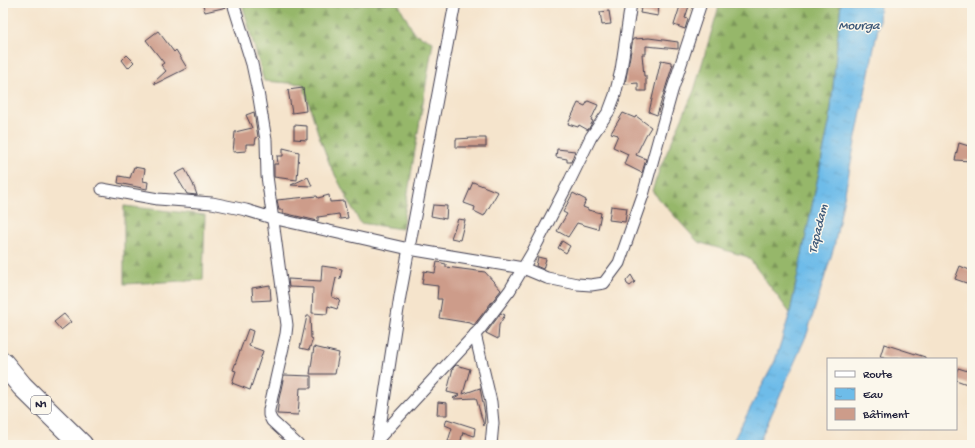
<svg xmlns="http://www.w3.org/2000/svg" width="975" height="448" font-family="'Gochi Hand',sans-serif">
<defs>
<pattern id="forest-firs" width="22" height="20" patternUnits="userSpaceOnUse"><rect width="22" height="20" fill="#96b76b"/><path d="M5 1l3.5 6h-7zM16 11l3.5 6h-7z" fill="#7a9459"/></pattern>
<pattern id="water-ripples" width="26" height="14" patternUnits="userSpaceOnUse"><rect width="26" height="14" fill="#6ebce9"/><path d="M2 4q2-2 4 0t4 0M15 11q2-2 4 0t4 0" fill="none" stroke="#5fa1c9"/></pattern>
</defs>
<rect width="100%" height="100%" fill="#fbf7ec"/>
<filter id="ink" filterUnits="userSpaceOnUse"><feTurbulence type="fractalNoise" baseFrequency=".025" numOctaves="2"/><feDisplacementMap in="SourceGraphic" scale="8" xChannelSelector="R" yChannelSelector="G"/><feConvolveMatrix kernelMatrix="1 2 1 2 8 2 1 2 1" color-interpolation-filters="sRGB"/></filter>
<filter id="wash" filterUnits="userSpaceOnUse"><feTurbulence type="fractalNoise" baseFrequency=".012" numOctaves="4" result="noise"/><feDisplacementMap in="SourceGraphic" scale="16" xChannelSelector="R" yChannelSelector="G"/><feGaussianBlur stdDeviation="0.9" result="paint"/><feColorMatrix in="noise" values="0 0 0 0 0 0 0 0 0 0 0 0 0 0 0 0 0 1.4 0 .05"/><feComposite in="paint" operator="in"/></filter>
<g filter="url(#wash)">
<rect width="100%" height="100%" fill="#f5e4cc"/>
<g fill="url(#forest-firs)" stroke="#5c6c53">
<polygon points="242,3 398,3 414,33 433,42 402,229 360,223 330,165 318,133 303,84 264,81"/>
<polygon points="720,3 841,3 830,119 790,313 748,257 698,242 652,191 660,168 694,91"/>
<polygon points="124,206 205,215 203,280 124,284"/>
</g>
<polygon fill="url(#water-ripples)" stroke="#486f92" points="841,3 880,3 879,23 834,247 807,334 758,445 731,445 775,361 790,313 830,119"/>
<g id="blocks">
<g fill="#cd9c8a">
<polygon points="209,3 226,3 227,7 205,12 203,5"/>
<polygon points="642,3 659,4 658,16 640,13"/>
<polygon points="681,3 690,3 685,18 688,19 685,29 674,25"/>
<polygon points="609,11 611,24 602,25 600,12"/>
<polygon points="158,31 174,52 176,50 187,68 155,84 154,82 166,71 161,65 164,63 146,40"/>
<polygon points="649,38 678,42 678,49 646,46 646,54 642,54 644,76 646,76 646,91 638,91 638,83 625,84 633,39"/>
<polygon points="127,55 134,62 128,68 122,60"/>
<polygon points="661,60 671,62 671,64 673,64 657,115 649,112"/>
<polygon points="303,88 306,111 292,113 288,90"/>
<polygon points="588,101 598,105 591,120 593,121 588,130 579,125 578,127 568,124 578,103 585,106"/>
<polygon points="254,112 258,137 256,138 255,144 246,144 246,151 233,152 235,132 252,128 246,115"/>
<polygon points="623,113 635,118 636,116 651,127 646,135 636,155 646,159 642,173 624,164 628,154 613,147 618,135 611,133"/>
<polygon points="294,125 307,126 307,140 294,139"/>
<polygon points="473,138 486,138 486,147 456,147 456,139"/>
<polygon points="959,143 972,147 971,161 955,160"/>
<polygon points="283,148 299,152 297,180 274,177 274,164 278,164 277,156 283,156"/>
<polygon points="557,149 575,151 571,162 567,162 567,159 556,157"/>
<polygon points="134,167 145,169 143,181 148,182 147,189 118,183 119,176 130,178"/>
<polygon points="185,169 193,184 197,195 187,194 175,174"/>
<polygon points="308,177 312,186 291,185"/>
<polygon points="473,182 498,192 484,216 474,211 475,207 464,203"/>
<polygon points="573,193 586,200 583,207 588,209 588,210 601,213 598,229 577,223 568,237 557,231 567,214 563,212"/>
<polygon points="329,195 330,202 344,201 348,218 340,219 339,214 318,217 318,221 283,213 283,210 279,210 277,200 317,196 318,198"/>
<polygon points="433,205 447,206 446,219 431,216"/>
<polygon points="611,206 627,208 625,222 609,220"/>
<polygon points="458,219 465,220 460,240 451,238"/>
<polygon points="562,241 570,246 566,253 558,248"/>
<polygon points="538,257 546,259 543,269 536,266"/>
<polygon points="437,262 446,264 446,267 485,272 501,290 474,325 470,323 439,318 442,299 437,299 438,286 422,284 424,271 435,273"/>
<polygon points="322,266 342,269 340,279 336,278 332,297 340,300 337,309 328,306 327,314 312,313 313,288 289,287 288,279 321,281"/>
<polygon points="960,266 972,271 972,285 955,279"/>
<polygon points="631,275 635,282 630,286 627,284 626,281"/>
<polygon points="270,285 271,300 253,301 252,288"/>
<polygon points="501,313 505,315 499,325 498,339 486,333"/>
<polygon points="64,314 71,322 61,330 54,322"/>
<polygon points="307,316 310,316 311,338 313,339 309,350 300,348"/>
<polygon points="248,329 253,331 249,346 263,351 250,390 232,383 236,371 233,370"/>
<polygon points="884,344 925,357 925,359 888,359 880,357"/>
<polygon points="314,347 339,353 335,374 310,374"/>
<polygon points="456,365 470,369 463,394 480,388 485,414 484,426 476,398 454,399 453,398 460,395 447,392 453,368"/>
<polygon points="958,368 971,372 967,384 956,380 956,373"/>
<polygon points="284,375 311,376 311,388 300,388 298,415 277,414 279,399"/>
<polygon points="438,402 447,403 447,415 437,415"/>
<polygon points="447,419 475,428 474,436 463,432 460,445 448,441 452,428 445,425"/>
</g>
</g>
</g>
<g filter="url(#ink)">
<use href="#blocks" fill-opacity="0" stroke="#423f51" stroke-width="1"/>
<g fill="none" stroke-linecap="round" stroke-linejoin="round">
<g stroke="#423f51" stroke-width="13">
<g id="street">
<polyline points="233,3 252,64 258,92 266,140 267,176 287,325 286,334 269,410 269,415 272,421 298,445"/>
<polyline points="102,189 158,199 212,203 246,210 272,218 409,249 523,268 547,278 577,284 591,285 604,283 619,263 643,195 672,91 701,3"/>
<polyline points="475,334 491,402 493,423 491,445"/>
<polyline points="378,439 480,329 510,290 532,253 570,180 591,137 609,111 615,95 621,70 631,3"/>
<polyline points="378,440 400,296 455,3"/>
</g>
</g>
<g stroke="#423f51" stroke-width="23">
<polyline id="highway" points="3,363 22,386 82,445"/>
</g>
<use href="#street" stroke="#fff" stroke-width="11"/>
<use href="#highway" stroke="#fff" stroke-width="21"/>
</g>
</g>
<g text-anchor="middle" dominant-baseline="central" stroke-width="3" stroke-linejoin="round" paint-order="stroke">
<rect fill="#fbf7ec" stroke="#636270" stroke-width="1" x="31" y="396" width="20" height="18" rx="3"/>
<g font-size="11" font-weight="bold" fill="#22223b">
<text x="41" y="405">N1</text>
</g>
<g font-size="13" font-style="italic" fill="#3d5878" stroke="#fbf7ec">
<text x="859" y="26">Mourga</text>
<text transform="translate(819 229) rotate(-77)">Tapadam</text>
</g>
</g>
<rect width="975" height="448" fill="none" stroke="#fbf7ec" stroke-width="16"/>
<rect x="827" y="358" width="130" height="72" fill="#fbf7ec" stroke="#a4a2a5"/>
<rect x="835" y="371" width="20" height="6" fill="#ffffff" stroke="#a4a2a5"/>
<text x="863" y="378" font-size="12" fill="#22223b">Route</text>
<rect x="835" y="388" width="20" height="12" fill="url(#water-ripples)" stroke="#a4a2a5"/>
<text x="863" y="398" font-size="12" fill="#22223b">Eau</text>
<rect x="835" y="408" width="20" height="12" fill="#cd9c8a" stroke="#a4a2a5"/>
<text x="863" y="418" font-size="12" fill="#22223b">Bâtiment</text>
</svg>
